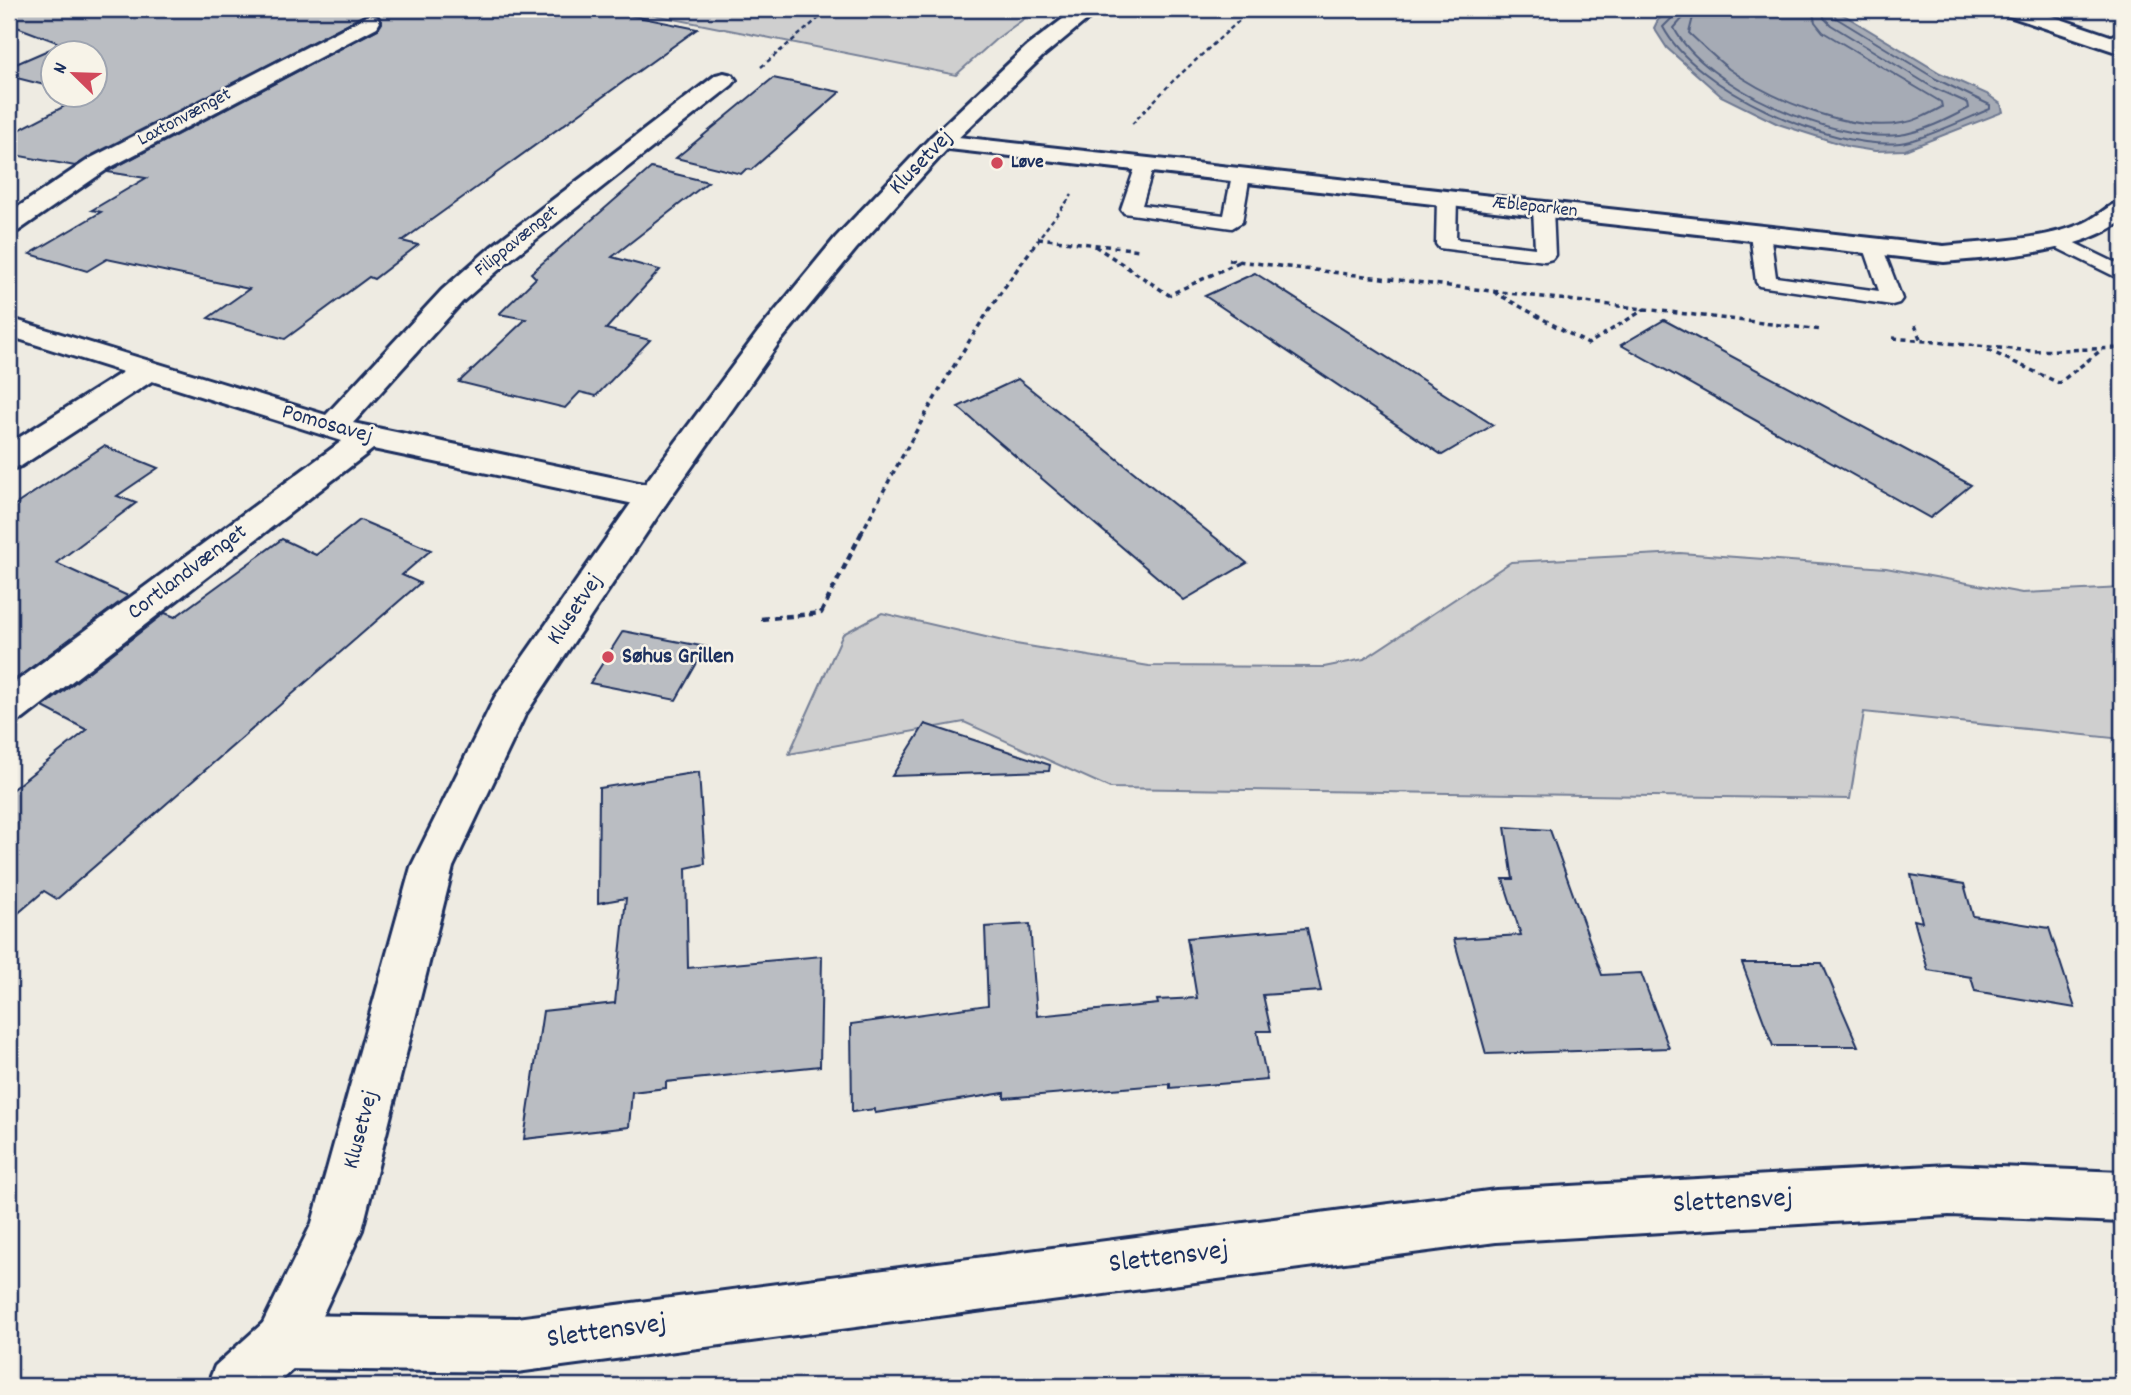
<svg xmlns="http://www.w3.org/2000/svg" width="2131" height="1395" font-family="Dekko,sans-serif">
<rect width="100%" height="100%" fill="#eeebe2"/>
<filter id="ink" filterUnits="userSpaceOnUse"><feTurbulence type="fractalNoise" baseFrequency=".0143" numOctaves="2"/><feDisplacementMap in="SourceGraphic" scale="14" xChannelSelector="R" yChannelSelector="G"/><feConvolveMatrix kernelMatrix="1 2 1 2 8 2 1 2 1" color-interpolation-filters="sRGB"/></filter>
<g filter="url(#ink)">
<g fill="#cfcfcf" stroke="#757f96" stroke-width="2">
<polygon points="624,9 1037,9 995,40 956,75"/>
<polygon points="1680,553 1886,568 2022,593 2122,588 2122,739 1864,712 1850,799 1110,788 964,722 789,754 843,634 882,613 1016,644 1149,666 1324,667 1364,659 1511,562"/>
</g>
<polygon fill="#a6abb5" stroke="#6e7992" stroke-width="2" points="1672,9 1834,9 1940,73 1987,94 2001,104 2003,112 1905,150 1875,151 1850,147 1778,124 1721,96 1667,48 1654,28 1658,20"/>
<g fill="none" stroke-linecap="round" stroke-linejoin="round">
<g stroke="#536181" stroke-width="2">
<path d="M1676,9L1674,16L1663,27C1696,90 1830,150 1900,143C1920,141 1968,118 1990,109V105L1936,79L1836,18L1832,9"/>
<path d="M1684,9L1683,18L1674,28C1704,87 1835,143 1899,135C1923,132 1948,119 1969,108L1968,103L1932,87L1831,25L1824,18L1823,9"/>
<path d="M1695,9L1689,33C1702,45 1715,58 1729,69C1771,99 1850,133 1902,123C1916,121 1929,114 1942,107L1941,102L1823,32L1815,22L1812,9"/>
</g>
</g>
<g fill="#babdc2" stroke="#1b2f5e" stroke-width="2">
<polygon points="9,9 599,9 697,29 402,241 418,245 374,279 369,277 285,339 208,318 249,289 107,259 87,271 30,254 101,212 92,210 146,178 108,172 110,170 378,29 382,23 379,16 368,13 75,166 9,154 9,135 86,95 83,94 94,94 94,52 52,52 52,87 9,76 9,67 62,44 9,24"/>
<polygon points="773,78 840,92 751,170 746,169 741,174 676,158"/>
<polygon points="651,168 708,182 612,257 660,270 606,329 650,340 596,396 580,392 565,408 459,382 526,319 499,314 536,278 531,273"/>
<polygon points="1255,273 1493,425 1442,455 1205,296"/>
<polygon points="1664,320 1971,485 1930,518 1621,345"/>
<polygon points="1018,379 1247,563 1184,600 958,407"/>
<polygon points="104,446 158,468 117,496 136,503 56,563 128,596 9,684 9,509"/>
<polygon points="360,520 431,550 402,575 420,583 57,899 44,891 9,921 9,792 87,730 43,707 165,613 175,617 282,539 316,555"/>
<polygon points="623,631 706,647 676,700 590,683"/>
<polygon points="925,724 1050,765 1049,771 892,776"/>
<polygon points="699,772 705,864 686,868 688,968 822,956 820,1066 666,1082 666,1088 632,1092 629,1127 524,1139 543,1011 615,1003 626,898 598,903 599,788"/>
<polygon points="1505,827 1550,830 1602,975 1641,973 1669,1048 1486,1054 1454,939 1521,935 1503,879 1513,879"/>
<polygon points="1911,875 1964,884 1973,916 2049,928 2075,1008 1975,991 1971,977 1928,970 1914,920 1922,922"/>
<polygon points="1030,924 1037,1016 1158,1004 1157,1000 1197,998 1187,938 1307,928 1321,991 1263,995 1271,1031 1257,1031 1267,1080 1170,1088 1170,1084 1004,1098 1004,1093 875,1113 874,1109 852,1112 851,1024 988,1005 985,927"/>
<polygon points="1742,963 1822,963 1858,1046 1773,1046"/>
</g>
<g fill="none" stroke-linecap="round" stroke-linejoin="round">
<g stroke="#1b2f5e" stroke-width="5">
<g id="service">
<polygon points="2122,30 2122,41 2109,47 2101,42"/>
<polygon points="1145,159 1154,165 1142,205 1224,215 1232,175 1234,171 1248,171 1250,175 1242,222 1232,228 1124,213 1121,209 1136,165"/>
<polygon points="1447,192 1457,198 1456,239 1535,248 1533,209 1543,203 1550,205 1553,209 1555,255 1552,259 1545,261 1439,248 1436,244 1437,198"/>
<polygon points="1760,227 1770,233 1776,277 1879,291 1863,245 1866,241 1880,241 1902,299 1899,303 1892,305 1759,286 1756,282 1750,233"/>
<polygon points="2054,233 2122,266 2122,280 2047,243 2044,239 2047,235"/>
</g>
</g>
<g stroke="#1b2f5e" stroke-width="6">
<g id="minor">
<polygon points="2000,9 2031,9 2122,40 2122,54 2003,14"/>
<polygon points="369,15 377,17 380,22 377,27 109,168 18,231 9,233 9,213 91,158"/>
<polygon points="724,73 732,75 736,80 732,85 511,259 462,302 353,423 653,486 665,489 670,497 665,505 653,508 373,449 23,719 9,723 9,687 342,441 152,381 21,466 9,470 9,444 123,372 9,336 9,318 326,415 442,290 491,247 716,75"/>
<path d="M940,135L1944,246C1990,241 2041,241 2084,223C2098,217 2107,205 2122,201V221C2075,254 2000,257 1944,262L931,147L928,142L931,137Z"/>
<polygon points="1949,1165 2122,1172 2122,1222 1949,1215 1496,1242 517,1372 282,1369 263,1361 255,1342 263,1323 282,1315 517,1318 1496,1190"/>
</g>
</g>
<g stroke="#1b2f5e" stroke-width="6">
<polygon id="tertiary" points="1076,9 1100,9 1042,57 949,147 856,249 778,344 665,505 525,715 453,867 362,1230 301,1361 275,1386 207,1386 215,1366 263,1323 312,1223 411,867 495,697 641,489 758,332 836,237 931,137 1026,47"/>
</g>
<g stroke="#1b2f5e" stroke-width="2.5" stroke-dasharray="4.5 3.5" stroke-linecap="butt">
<polyline points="1219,9 1244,15"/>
<polyline points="761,67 819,18 807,9"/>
<polyline points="1132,124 1173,81 1252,9"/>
<polyline points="1041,235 1072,195"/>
</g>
<g stroke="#1b2f5e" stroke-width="3.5" stroke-dasharray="5 4.5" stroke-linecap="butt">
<polyline points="1038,238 1140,250"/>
<polyline points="1095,246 1169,295 1239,262"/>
<polyline points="1229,260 1822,330"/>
<polyline points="1494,292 1588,344 1645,309"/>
<polyline points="1915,325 1921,341"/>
<polyline points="1893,338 2032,351 2122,348"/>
<polyline points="1988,350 2059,383 2100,351"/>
<path d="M861,534C915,430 972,327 1043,234"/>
</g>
<polyline stroke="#1b2f5e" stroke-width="4.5" stroke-dasharray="7 5" stroke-linecap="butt" points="761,619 821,613 862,532"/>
<use href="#service" fill="#f7f3e8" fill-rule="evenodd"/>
<use href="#minor" fill="#f7f3e8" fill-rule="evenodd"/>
<use href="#tertiary" fill="#f7f3e8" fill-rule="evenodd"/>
</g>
</g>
<g fill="#d1495b" stroke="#f7f3e8" stroke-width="2.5">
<circle cx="997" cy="163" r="7"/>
<circle cx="608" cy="657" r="7"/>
</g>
<g text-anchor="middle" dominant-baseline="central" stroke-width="5" stroke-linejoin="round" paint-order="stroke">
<g font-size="19" fill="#1b2f5e" stroke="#f7f3e8">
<text transform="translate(185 118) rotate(-28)">Laxtonvænget</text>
<text transform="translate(1535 208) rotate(6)">Æbleparken</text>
<text transform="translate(517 242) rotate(-39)">Filippavænget</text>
</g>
<g font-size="19" font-weight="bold" fill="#1b2f5e" stroke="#f7f3e8" text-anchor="start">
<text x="1011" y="163">Løve</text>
</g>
<g font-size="23" fill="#1b2f5e" stroke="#f7f3e8">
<text transform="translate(922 163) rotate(-46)">Klusetvej</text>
<text transform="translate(327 425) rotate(16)">Pomosavej</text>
<text transform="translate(188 573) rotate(-37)">Cortlandvænget</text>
<text transform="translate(576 610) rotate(-56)">Klusetvej</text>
<text transform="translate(362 1130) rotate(-75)">Klusetvej</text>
</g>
<g font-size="23" font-weight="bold" fill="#1b2f5e" stroke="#f7f3e8" text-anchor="start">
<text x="622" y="657">Søhus Grillen</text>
</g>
<g font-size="28" fill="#1b2f5e" stroke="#f7f3e8">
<text transform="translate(1733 1203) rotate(-3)">Slettensvej</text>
<text transform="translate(1169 1259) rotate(-7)">Slettensvej</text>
<text transform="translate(607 1333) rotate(-8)">Slettensvej</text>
</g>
</g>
<rect width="2131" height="1395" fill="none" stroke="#f7f3e8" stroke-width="35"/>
<rect x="18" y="18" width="2096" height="1360" fill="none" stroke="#1b2f5e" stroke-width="2.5" filter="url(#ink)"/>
<g transform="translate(74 74) rotate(293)"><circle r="33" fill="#f7f3e8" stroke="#9fa5b1" stroke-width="2"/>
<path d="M0-5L12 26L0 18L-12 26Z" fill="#d1495b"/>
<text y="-10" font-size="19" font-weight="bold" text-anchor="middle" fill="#1b2f5e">N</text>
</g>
</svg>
